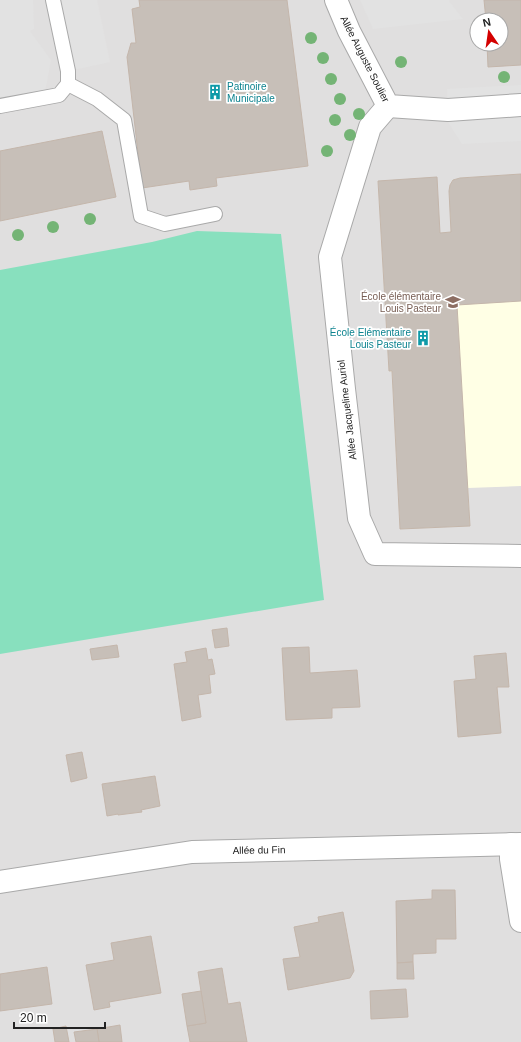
<svg xmlns="http://www.w3.org/2000/svg" width="521" height="1042" font-family="Helvetica,sans-serif">
<rect width="100%" height="100%" fill="#f2efe9"/>
<path fill="#e0dfdf" fill-rule="evenodd" d="M0,0H521V1042H0ZM477,20H501V44H477Z"/>
<polygon fill="#ffffe5" points="521,174 521,486 468,488 470,526 400,529 392,372 389,371 378,181 440,233 451,232 449,191 450,185 453,180 460,178"/>
<polygon fill="#88e0be" points="197,231 281,234 324,600 0,654 0,270 152,242"/>
<g fill="#e2e2e2">
<polygon points="0,0 33,0 34,29 30,31 51,60 44,98 0,106"/>
<polygon points="53,0 97,0 110,62 68,71"/>
<polygon points="360,0 450,0 449,1 463,19 373,29"/>
<polygon points="521,85 521,141 462,144 448,122 447,89"/>
</g>
<g fill="#c7bfb8" stroke="#c4b6ab">
<polygon points="139,0 287,0 308,166 216,178 217,186 190,190 189,181 142,188 127,57 131,43 136,43 132,9 140,7"/>
<polygon points="484,0 521,0 521,65 488,67 487,44 501,44 501,20 486,20"/>
<polygon points="102,131 116,197 0,221 0,151"/>
<polygon points="521,174 521,301 457,305 470,526 400,529 392,371 389,371 378,181 437,177 440,233 451,232 449,191 450,185 453,180 460,178"/>
<polygon points="227,628 229,646 215,648 212,630"/>
<polygon points="117,645 119,657 92,660 90,649"/>
<polygon points="309,647 310,673 357,670 360,707 332,708 332,718 286,720 282,648"/>
<polygon points="206,648 208,660 212,659 215,674 209,675 211,693 198,695 201,717 182,721 174,664 187,662 185,652"/>
<polygon points="506,653 509,687 497,687 501,733 458,737 454,681 476,679 474,656"/>
<polygon points="82,752 87,778 71,782 66,755"/>
<polygon points="155,776 160,806 141,810 142,812 118,815 118,814 107,816 102,784"/>
<polygon points="432,890 455,890 456,939 436,939 436,953 413,954 413,962 397,963 396,901 432,899"/>
<polygon points="343,912 354,971 350,978 288,990 283,959 300,957 294,927 319,922 318,917"/>
<polygon points="151,936 161,993 109,1002 110,1007 94,1010 86,965 114,960 111,943"/>
<polygon points="413,962 414,979 397,979 397,963"/>
<polygon points="47,967 52,1004 0,1011 0,974"/>
<polygon points="222,968 228,1004 240,1002 247,1042 190,1042 187,1026 206,1023 198,972"/>
<polygon points="406,989 408,1017 371,1019 370,991"/>
<polygon points="201,991 206,1023 187,1026 182,994"/>
<polygon points="120,1025 122,1042 99,1042 97,1029"/>
<polygon points="66,1026 69,1042 55,1042 53,1029"/>
<polygon points="97,1029 99,1042 76,1042 74,1032"/>
</g>
<g fill="none" stroke-linecap="round" stroke-linejoin="round">
<g stroke="#a9a9a9" stroke-width="16">
<g id="service">
<polyline points="68,84 97,99 124,120 141,216 165,224 215,214"/>
<polyline points="0,106 59,95 68,84 68,71 53,0"/>
</g>
</g>
<g stroke="#a9a9a9" stroke-width="24">
<g id="minor">
<polyline points="336,0 349,31 388,106 448,110 521,105"/>
<polyline points="388,106 370,127 330,257 344,389 359,518 375,554 521,556"/>
<polyline points="511,844 511,859 521,921"/>
<polyline points="0,882 192,852 521,844"/>
</g>
</g>
<use href="#service" stroke="#fff" stroke-width="14"/>
<use href="#minor" stroke="#fff" stroke-width="22"/>
</g>
<g fill="#74b475">
<circle cx="311" cy="38" r="6"/>
<circle cx="323" cy="58" r="6"/>
<circle cx="401" cy="62" r="6"/>
<circle cx="504" cy="77" r="6"/>
<circle cx="331" cy="79" r="6"/>
<circle cx="340" cy="99" r="6"/>
<circle cx="359" cy="114" r="6"/>
<circle cx="335" cy="120" r="6"/>
<circle cx="350" cy="135" r="6"/>
<circle cx="327" cy="151" r="6"/>
<circle cx="90" cy="219" r="6"/>
<circle cx="53" cy="227" r="6"/>
<circle cx="18" cy="235" r="6"/>
</g>
<defs>
<g id="building-bare" transform="scale(1.2)"><path d="M-4-6H4V6H1V3H-1V6H-4ZM-2.5-4.3h1.7v1.8h-1.7ZM.8-4.3h1.7v1.8H.8ZM-2.5-1h1.7V.8h-1.7ZM.8-1h1.7V.8H.8Z" fill="#0f9aa8" stroke="#fff" stroke-width="2.5" paint-order="stroke"/></g>
<g id="school-bare" transform="scale(1.2)"><path d="M0-5L7-2L0 1L-7-2ZM-4 1L0 2.5L4 1V4Q0 6-4 4Z" fill="#8d6e63" stroke="#fff" stroke-width="2.5" paint-order="stroke"/></g>
</defs>
<g fill-rule="evenodd">
<use href="#building-bare" x="215" y="92"/>
<use href="#school-bare" x="453" y="302"/>
<use href="#building-bare" x="423" y="338"/>
</g>
<g text-anchor="middle" dominant-baseline="central" stroke-width="3.5" stroke-linejoin="round" paint-order="stroke">
<g font-size="10" fill="#222" stroke="#fff">
<text transform="translate(365 59) rotate(63)">Allée Auguste Soulier</text>
<text transform="translate(347 410) rotate(-97)">Allée Jacqueline Auriol</text>
<text transform="translate(259 850) rotate(-1)">Allée du Fin</text>
</g>
<g font-size="10" fill="#0d838f" stroke="#fff" text-anchor="start">
<text x="227" y="86">Patinoire<tspan x="227" dy="12">Municipale</tspan></text>
<text x="411" y="332" text-anchor="end">École Elémentaire<tspan x="411" dy="12">Louis Pasteur</tspan></text>
</g>
<g font-size="10" fill="#785e54" stroke="#fff" text-anchor="end">
<text x="441" y="296">École élémentaire<tspan x="441" dy="12">Louis Pasteur</tspan></text>
</g>
</g>
<g transform="translate(489 32) rotate(347)"><circle r="19" fill="#ffffff" stroke="#a7a7a7"/>
<path d="M0-3L7 15L0 10L-7 15Z" fill="#d40000"/>
<text y="-6" font-size="11" font-weight="bold" text-anchor="middle" fill="#222222">N</text>
</g>
<path d="M14 1022v6h91v-6" fill="none" stroke="#222222" stroke-width="2"/>
<text x="20" y="1022" font-size="12" fill="#222222" stroke="#ffffff" stroke-width="3" paint-order="stroke">20 m</text>
</svg>
